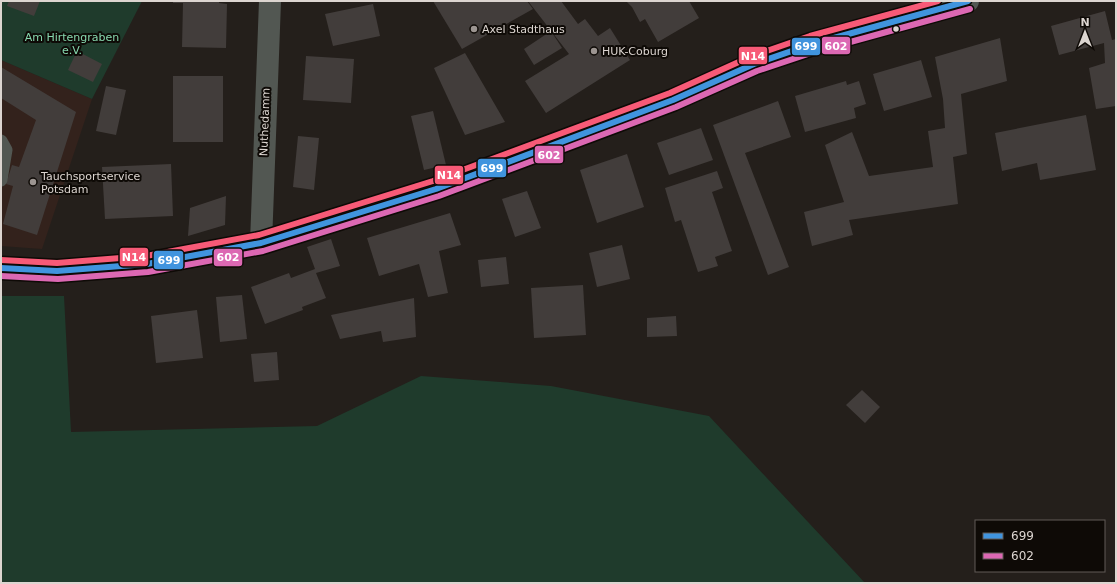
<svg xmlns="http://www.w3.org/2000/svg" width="1117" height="584" font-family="'DejaVu Sans',sans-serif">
<rect width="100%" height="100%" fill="#241f1b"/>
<polygon fill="#33221c" points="1,60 92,99 42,249 1,246"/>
<g fill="#1f3b2c">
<polygon points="1,1 142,1 92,99 1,60"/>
<polygon points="1,296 64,296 71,432 317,426 421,376 551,386 709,416 865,583 1,583"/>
</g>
<g fill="#423d3b">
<polygon points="9,1 40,1 34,16 7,6"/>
<polygon points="173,1 219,1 219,3 227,4 226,48 182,47 183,3 173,3"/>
<polygon points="433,1 527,1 533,9 462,49"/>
<polygon points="528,1 561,1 578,24 585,19 598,36 610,28 630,60 546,113 525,81 569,54"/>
<polygon points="626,1 689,1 699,18 658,42 645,19 640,22 632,7"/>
<polygon points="373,4 380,36 333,46 325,14"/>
<polygon points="1105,11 1112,40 1116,39 1116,106 1096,109 1089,68 1105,63 1104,43 1059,55 1051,26"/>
<polygon points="551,31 562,48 534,65 524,49"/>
<polygon points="1000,38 1007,81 961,94 967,154 953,157 958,204 849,220 853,235 812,246 804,212 844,202 825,145 852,132 869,176 933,167 928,131 945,128 943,99 935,57"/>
<polygon points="77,51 102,64 93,82 68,70"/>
<polygon points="465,53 505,122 465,135 434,68"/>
<polygon points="306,56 354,59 351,103 303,100"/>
<polygon points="921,60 932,97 884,111 873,74"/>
<polygon points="1,67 76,112 37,235 3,224 13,186 6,184 12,165 19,167 36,120 1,98"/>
<rect x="173" y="76" width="50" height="66"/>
<polygon points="846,81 847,85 859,81 866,104 854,108 856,118 805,132 795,96"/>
<polygon points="106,86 126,90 116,135 96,131"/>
<polygon points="778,101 791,137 745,153 789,267 768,275 713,125"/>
<polygon points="433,111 446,165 424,170 411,116"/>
<polygon points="1086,115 1096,170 1040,180 1037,163 1002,171 995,133"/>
<polygon points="701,128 713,160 669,175 657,143"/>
<polygon points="298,136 319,138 314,190 293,187"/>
<polygon points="627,154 644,207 597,223 580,170"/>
<polygon points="171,164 173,216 105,219 102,167"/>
<polygon points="717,171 723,188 712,192 732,251 715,257 718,266 698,272 681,220 675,222 665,188"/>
<polygon points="527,191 541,228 515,237 502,199"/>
<polygon points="226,196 225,225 188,236 190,208"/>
<polygon points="450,213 461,245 439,251 448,293 428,297 419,264 379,276 367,238"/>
<polygon points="331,239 340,266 316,273 326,298 302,307 303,310 265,324 251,287 289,273 291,278 315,269 307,247"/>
<polygon points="622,245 630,279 597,287 589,253"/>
<polygon points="506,257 509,284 481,287 478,260"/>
<polygon points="583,285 586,335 534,338 531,288"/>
<polygon points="242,295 247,339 220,342 216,297"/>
<polygon points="414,298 416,337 383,342 381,331 340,339 331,315"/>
<polygon points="197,310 203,358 156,363 151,316"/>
<polygon points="676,316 677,336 647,337 647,318"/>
<polygon points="277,352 279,380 254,382 251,354"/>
<polygon points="862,390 880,407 865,423 846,405"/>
</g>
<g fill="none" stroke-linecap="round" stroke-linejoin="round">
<polyline stroke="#525752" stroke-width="13" points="1,141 6,150 1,180"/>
<polyline stroke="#525752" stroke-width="22" points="261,243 270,1"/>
<polyline stroke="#525752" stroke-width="22" points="1,268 57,271 147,264 261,243 436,189 673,100 754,64 773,58 812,44 968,1"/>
<g stroke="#0e0a06" stroke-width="9">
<polyline id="bus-1" points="1,268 57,271 147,264 261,243 436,189 673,100 754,64 812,44 968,1"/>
</g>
<g stroke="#0e0a06" stroke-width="9">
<polyline id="bus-2" points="1,276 58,279 148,272 263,251 439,196 676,107 757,71 814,52 970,9"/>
</g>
<g stroke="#0e0a06" stroke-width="9">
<polyline id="bus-3" points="1,260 57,263 146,256 259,235 433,181 670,93 752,56 810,36 938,1"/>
</g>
<use href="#bus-1" stroke="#4094de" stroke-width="6"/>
<use href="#bus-2" stroke="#dc68b3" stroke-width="6"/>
<use href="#bus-3" stroke="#f75a77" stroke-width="6"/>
</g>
<g fill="#9c9591" stroke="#0e0a06" stroke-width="1.5">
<circle cx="474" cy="29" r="4"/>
<circle cx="594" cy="51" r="4"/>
<circle cx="33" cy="182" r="4"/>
</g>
<circle fill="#dcd5d0" stroke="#0e0a06" stroke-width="1.5" cx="896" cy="29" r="3.5"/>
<g text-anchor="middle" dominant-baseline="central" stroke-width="4" stroke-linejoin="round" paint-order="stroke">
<g font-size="11" fill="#dcd5d0" stroke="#0e0a06" text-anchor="start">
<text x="482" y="29">Axel Stadthaus</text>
<text x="602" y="51">HUK-Coburg</text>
<text x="41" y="176">Tauchsportservice<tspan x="41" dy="13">Potsdam</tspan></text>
</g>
<g font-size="11" fill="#87d8af" stroke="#0e0a06">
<text x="72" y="37">Am Hirtengraben<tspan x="72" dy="13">e.V.</tspan></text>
</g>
<g font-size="11" fill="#dcd5d0" stroke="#0e0a06">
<text transform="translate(265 122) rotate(-88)">Nuthedamm</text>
</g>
</g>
<g stroke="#0e0a06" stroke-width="1.5">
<rect x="821" y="36" width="30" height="19" rx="4" fill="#dc68b3"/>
<rect x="791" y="37" width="30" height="19" rx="4" fill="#4094de"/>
<rect x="738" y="46" width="30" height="19" rx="4" fill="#f75a77"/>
<rect x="534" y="145" width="30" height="19" rx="4" fill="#dc68b3"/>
<rect x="477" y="158" width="30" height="20" rx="4" fill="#4094de"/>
<rect x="434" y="165" width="30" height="20" rx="4" fill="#f75a77"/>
<rect x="119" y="247" width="30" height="20" rx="4" fill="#f75a77"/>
<rect x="213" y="248" width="30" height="19" rx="4" fill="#dc68b3"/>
<rect x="153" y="250" width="31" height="20" rx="4" fill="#4094de"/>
</g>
<g font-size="11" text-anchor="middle" font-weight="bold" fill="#fff">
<text x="836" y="50">602</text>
<text x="806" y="50">699</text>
<text x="753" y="60">N14</text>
<text x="549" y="159">602</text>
<text x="492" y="172">699</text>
<text x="449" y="179">N14</text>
<text x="134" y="261">N14</text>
<text x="228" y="261">602</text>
<text x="169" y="264">699</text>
</g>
<rect width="1117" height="584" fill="none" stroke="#dcd5d0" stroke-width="4"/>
<rect x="975" y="520" width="130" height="52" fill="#0e0a06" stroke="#605b57"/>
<rect x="983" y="533" width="20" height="6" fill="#4094de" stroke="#605b57"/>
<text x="1011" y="540" font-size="12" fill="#dcd5d0">699</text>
<rect x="983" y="553" width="20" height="6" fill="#dc68b3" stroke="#605b57"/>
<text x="1011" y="560" font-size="12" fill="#dcd5d0">602</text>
<g transform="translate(1085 32)" stroke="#0e0a06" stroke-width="3" paint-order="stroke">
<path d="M0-3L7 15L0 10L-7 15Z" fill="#dcd5d0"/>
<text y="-6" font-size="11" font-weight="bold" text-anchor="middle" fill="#dcd5d0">N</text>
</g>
</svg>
